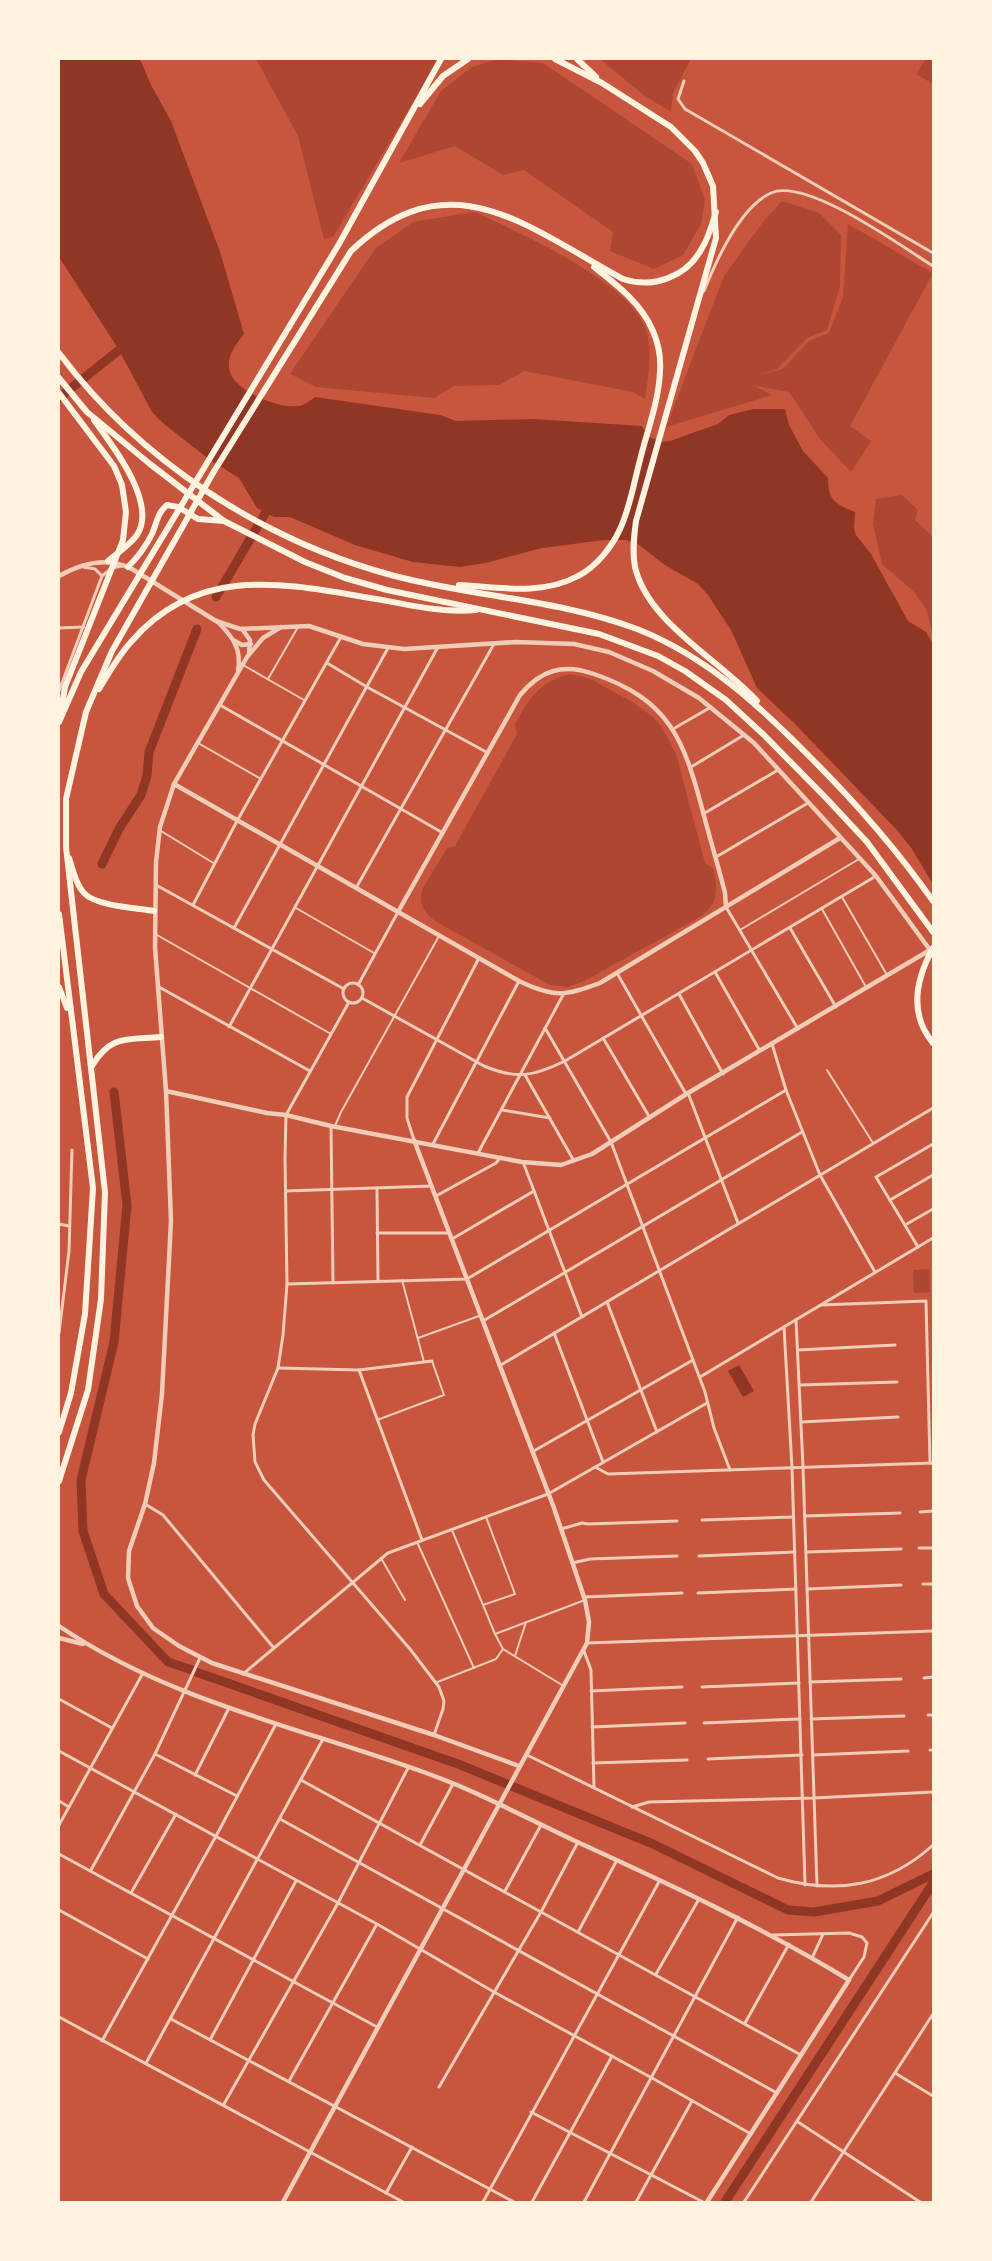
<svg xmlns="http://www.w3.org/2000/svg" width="992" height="2261" font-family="Jost,sans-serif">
<rect width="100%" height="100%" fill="#c8553d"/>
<g fill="#ae4732">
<polygon points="256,59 439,59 333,237 324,239 298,136"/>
<polygon points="497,59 543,63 692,164 705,200 701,224 683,255 654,269 610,251 613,232 524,170 503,175 455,146 399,163 441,91 472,67"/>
<polygon points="600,59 691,59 673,93 671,112 645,96"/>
<polygon points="926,59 933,59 933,84 916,74"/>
<polygon points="782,201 819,213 841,235 840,286 827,330 807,338 777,369 756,376 783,369 809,341 829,333 843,297 848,224 933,273 850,426 871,441 851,472 820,439 789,392 752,385 772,395 666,427 724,276 763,222"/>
<path d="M475,212C520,233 630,282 646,330C653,353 648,375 645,399L633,392L524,371L499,385L454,386L434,398L316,387L290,374L375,249L413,222Z"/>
<polygon points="902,495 918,510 915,520 933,537 933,634 926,609 913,591 882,564 873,524 876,499"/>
<path d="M571,674L591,679L634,703L653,717L662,727L676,754L705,863L713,868C718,889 719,903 700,917L584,981L568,987L550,985L435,921C423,911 418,903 423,888L447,848L455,846L517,734L515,724C529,698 541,680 571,674Z"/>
<polygon points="929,1269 930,1292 914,1293 913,1270"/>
</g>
<g fill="#8f3625">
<path d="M59,59H140L151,85L171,121L220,252L244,334C236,344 225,358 230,372C236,392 280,409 299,406C305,405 311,400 315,397L440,415L456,421L533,419L642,426L649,437L662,442L670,441L718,424L729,415L753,409H785L789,425L803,451L828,478C828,500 835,504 855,512L854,529L856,535L871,554L908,621L926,632L933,644V884L912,849L896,829L794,723L757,688L731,630L708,595L698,584L665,565L638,544L626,540H604L542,548L485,563L460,567L413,562L355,545L290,517H274L257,508L239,478L210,460L164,424L152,412L119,350L59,257Z"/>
<polygon points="739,1365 754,1391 743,1397 728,1371"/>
</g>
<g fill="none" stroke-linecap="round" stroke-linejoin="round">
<g stroke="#8f3625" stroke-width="9">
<polyline points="59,398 119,350"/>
<polyline points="216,597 266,512"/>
<polyline points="102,864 119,829 141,795 147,776 149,752 197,629"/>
<polyline points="114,1092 127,1205 114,1342 81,1480 83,1531 104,1594 168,1662 192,1670"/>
<polyline points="196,1672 458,1764 653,1844 788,1910 814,1912 878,1901 933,1874"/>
<polyline points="725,2202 933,1883"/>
</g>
<g stroke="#f1ccb7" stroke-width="2">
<polyline points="243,665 304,700"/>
<polyline points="268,679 298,627"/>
<polyline points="198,743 261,779"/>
<polyline points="161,831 215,864"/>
<polyline points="842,897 887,975"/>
<polyline points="296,908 374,953"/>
<polyline points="822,909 866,987"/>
<polyline points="740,930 859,859"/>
<polyline points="157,935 331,1034"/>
<polyline points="827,1070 873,1143"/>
<polyline points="335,1126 341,1112 439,936"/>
<polyline points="402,1280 424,1362"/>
<polyline points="418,1338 479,1316"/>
<polyline points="377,1420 444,1395 432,1361"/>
<polyline points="452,1530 495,1634"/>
<polyline points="417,1542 474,1668"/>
<polyline points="381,1558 405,1600"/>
<polyline points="483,1605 515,1594 486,1517"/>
<polyline points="515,1656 526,1622"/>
<polyline points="435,1683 496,1659 503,1649"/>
<polyline points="562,1685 503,1649 495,1634 585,1600"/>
</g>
<g stroke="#f1ccb7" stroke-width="3">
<polyline points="684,81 678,99 685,109 933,253"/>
<path d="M704,291C716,261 740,207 771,193C806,177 901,246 933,266"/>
<polyline points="83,567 95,569 102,576"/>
<polyline points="59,628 84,627"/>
<polyline points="327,663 367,687 488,753"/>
<polyline points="59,691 102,576 112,568 122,566"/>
<polyline points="220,705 443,833"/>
<polyline points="673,729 711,707"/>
<polyline points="691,767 744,735"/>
<polyline points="703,814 778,770"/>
<polyline points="716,857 808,803"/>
<polyline points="156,885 344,989"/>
<polyline points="356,888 494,644"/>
<polyline points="193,905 237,821 341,637"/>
<polyline points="726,907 798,1029"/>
<polyline points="234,928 388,648"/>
<polyline points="790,928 836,1007"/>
<polyline points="715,972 760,1051"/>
<polyline points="617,973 686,1094"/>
<circle cx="353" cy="993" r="10"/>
<polyline points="358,985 398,912"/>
<polyline points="159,987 310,1071"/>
<polyline points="679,994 723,1074"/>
<path d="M362,998L484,1066C517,1080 534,1076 565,1061L876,876"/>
<polyline points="349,1002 286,1115 285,1158 287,1284 283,1335 278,1368 255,1424 253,1435 255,1462 264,1480 410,1649 439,1687 444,1701 443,1709 434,1735"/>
<polyline points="229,1027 438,647"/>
<polyline points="545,1028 611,1142 705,1392 714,1428 730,1470"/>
<polyline points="603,1038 650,1118"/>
<polyline points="772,1044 786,1090 820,1175 875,1272"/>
<polyline points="525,1075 574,1161"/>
<polyline points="688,1093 738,1223"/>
<polyline points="502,1110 550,1118"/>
<polyline points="331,1126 333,1283"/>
<polyline points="414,1140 407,1118 407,1097 479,958"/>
<polyline points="433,1144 519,981"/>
<polyline points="478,1153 563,995"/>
<polyline points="523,1162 582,1317"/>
<polyline points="377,1188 378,1281"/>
<polyline points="286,1191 432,1186"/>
<polyline points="436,1196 496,1163 501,1157"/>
<polyline points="890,1200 933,1175"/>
<polyline points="59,1224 69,1226"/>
<polyline points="905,1225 933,1209"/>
<polyline points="377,1233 449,1233"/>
<polyline points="452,1239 534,1191"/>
<polyline points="918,1247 876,1177 933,1144"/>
<polyline points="287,1284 467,1279 786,1090"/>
<polyline points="607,1302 657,1432"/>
<polyline points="821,1305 926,1301 930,1463"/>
<polyline points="796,1320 803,1467 817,1886"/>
<polyline points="483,1321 802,1132"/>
<polyline points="784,1327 792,1468 805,1885"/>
<polyline points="59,1333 69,1251 72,1150"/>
<polyline points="554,1333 603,1462"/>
<polyline points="798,1350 895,1345"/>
<polyline points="499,1366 933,1108"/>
<polyline points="278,1368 359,1370 422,1540"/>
<polyline points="359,1370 432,1361"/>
<polyline points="700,1377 933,1238"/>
<polyline points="800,1385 897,1382"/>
<polyline points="801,1422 898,1417"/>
<polyline points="532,1452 693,1360"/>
<polyline points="595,1467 608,1474 933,1463"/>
<polyline points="145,1504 163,1515 273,1647"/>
<polyline points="920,1512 933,1511"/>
<polyline points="805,1516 900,1513"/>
<polyline points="702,1520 793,1517"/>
<polyline points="561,1529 582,1523 588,1524 677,1521"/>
<polyline points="919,1548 933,1548"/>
<polyline points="806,1552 901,1549"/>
<polyline points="699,1556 795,1552"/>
<polyline points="572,1563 590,1559 677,1556"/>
<polyline points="923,1584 933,1584"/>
<polyline points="807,1589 901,1585"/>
<polyline points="698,1593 796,1589"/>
<polyline points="584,1597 682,1593"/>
<polyline points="587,1643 933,1631"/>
<polyline points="584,1651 591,1670 594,1787"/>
<polyline points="243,1674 388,1553 548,1494 707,1403"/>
<polyline points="924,1678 933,1677"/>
<polyline points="810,1682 901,1679"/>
<polyline points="702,1687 799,1683"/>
<polyline points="591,1691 682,1687"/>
<polyline points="59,1699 112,1728"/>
<polyline points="928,1715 933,1715"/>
<polyline points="811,1719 904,1716"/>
<polyline points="704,1723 800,1719"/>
<polyline points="592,1727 685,1723"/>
<polyline points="930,1750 933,1750"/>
<polyline points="59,1751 377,1924 494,1992 652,2078 751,2134"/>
<polyline points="155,1754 237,1796"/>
<path d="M527,1755L778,1878C837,1895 888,1886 933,1845"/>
<polyline points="813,1755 908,1751"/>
<polyline points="708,1759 802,1755"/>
<polyline points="593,1763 687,1760"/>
<polyline points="195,1775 229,1708"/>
<polyline points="301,1780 801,2055"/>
<polyline points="59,1801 69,1807"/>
<polyline points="632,1807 649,1802 814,1798 933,1792"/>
<polyline points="280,1819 777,2093"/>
<polyline points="59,1825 143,1673"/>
<polyline points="420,1845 453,1784"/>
<polyline points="59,1854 377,2027"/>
<polyline points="91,1870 155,1754 200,1658"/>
<polyline points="505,1891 541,1825"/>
<polyline points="131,1893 176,1814"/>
<polyline points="59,1910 148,1959"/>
<polyline points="578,1932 617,1860"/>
<polyline points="773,1935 849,1933 862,1937 867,1943 864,1957 849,1980"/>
<polyline points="812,1958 823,1934"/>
<polyline points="656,1974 699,1899"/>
<polyline points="59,2017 403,2202"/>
<polyline points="171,2019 514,2202"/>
<polyline points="745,2023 789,1944"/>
<polyline points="210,2040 296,1881"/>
<polyline points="102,2041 216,1836 276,1724"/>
<polyline points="146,2063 323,1739"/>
<polyline points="895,2073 933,2096"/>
<polyline points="289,2081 377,1924"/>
<polyline points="439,2087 541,1912 578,1842"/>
<polyline points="224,2104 338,1903 408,1768"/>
<polyline points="531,2112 703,2202"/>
<polyline points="798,2122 920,2202"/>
<polyline points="386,2193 412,2147"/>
<polyline points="483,2202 660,1880"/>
<polyline points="532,2202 612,2056"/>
<polyline points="584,2202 738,1917"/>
<polyline points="636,2202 692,2101"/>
<polyline points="744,2202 933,1913"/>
<polyline points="811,2202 933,2014"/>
</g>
<g stroke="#f1ccb7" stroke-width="4.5">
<path d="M59,576C82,563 107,556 132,569L216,621L240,629L309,626L363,644L404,649L516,642L574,644L609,652L653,671L699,698L754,743L876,876L930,950L688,1093L592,1154L561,1165L522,1162L331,1126L286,1115L267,1113L166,1091"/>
<path d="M217,621C233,637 242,649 238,671"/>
<polyline points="281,627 263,638 247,657 174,784 160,827 156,862 155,947 166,1091 171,1221 162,1394 154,1463 145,1504 129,1551 128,1578 137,1606 153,1628 179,1646 212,1663 434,1735 519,1766"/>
<polyline points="242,629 250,640 249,653"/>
<polyline points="235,641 242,645 251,644"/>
<path d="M174,784L519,981C554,998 565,996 600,983L840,838"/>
<path d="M398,912L520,695C541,670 563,663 594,674C670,700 684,740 703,812C710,839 718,865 725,893L726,907"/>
<path d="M59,1626C169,1701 302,1728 426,1773C477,1791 524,1817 573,1840C667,1883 760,1926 849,1980L707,2202"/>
<polyline points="59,1638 83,1644"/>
<polyline points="283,2202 587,1643 589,1622 585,1600 554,1508 414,1140"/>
</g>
<g stroke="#fff3e0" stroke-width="6">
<path d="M555,59L602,83L671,127L695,151L703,163L713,186L716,238L636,521C634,536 632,552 635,567C648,623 720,660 757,701"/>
<polyline points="577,59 596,77"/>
<polyline points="420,104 443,76 468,59"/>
<path d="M59,353C140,461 262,540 391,575C472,597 558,599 637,629C706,656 761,707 812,759C856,803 897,850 933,901"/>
<polyline points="59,378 87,412 150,464 224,521 305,562 345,578 387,590 599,634 658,656 685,671 726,700 764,735 827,799 867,842 933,932"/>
<polyline points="59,393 114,466 122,485 126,512 123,540 65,687 61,711"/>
<path d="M94,420C112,445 158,503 137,535C130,545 117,553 108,561"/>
<path d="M128,567C138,557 146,546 152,534C157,523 157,513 167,505L178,507L198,519L224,521"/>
<path d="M459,585C497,587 542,596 578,576C596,567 612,547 620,529C630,508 634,482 640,460C647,431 659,401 660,371C661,358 658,343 653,331C641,303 617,285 594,267"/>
<path d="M99,689C109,673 118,656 131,642C200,561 291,585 382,600C413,606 445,613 476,610"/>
<polyline points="59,722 81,672 339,244 441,59"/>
<path d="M69,858C73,870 76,885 85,894C97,906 137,908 154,911"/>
<polyline points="59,914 93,1188 85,1314 71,1393 59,1432"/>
<path d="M933,948C916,979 908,1013 933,1043"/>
<polyline points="59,987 67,1008"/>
<path d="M92,1066C111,1034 128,1040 161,1037"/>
<path d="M59,1481L88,1390L101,1299L105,1192L66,847V799L86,712L112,651L213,473L351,251C450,157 527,227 623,279C653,289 687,277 702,248C709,237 712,224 716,212"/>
</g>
</g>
<rect width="992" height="2261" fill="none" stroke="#fff3e0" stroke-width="120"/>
</svg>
